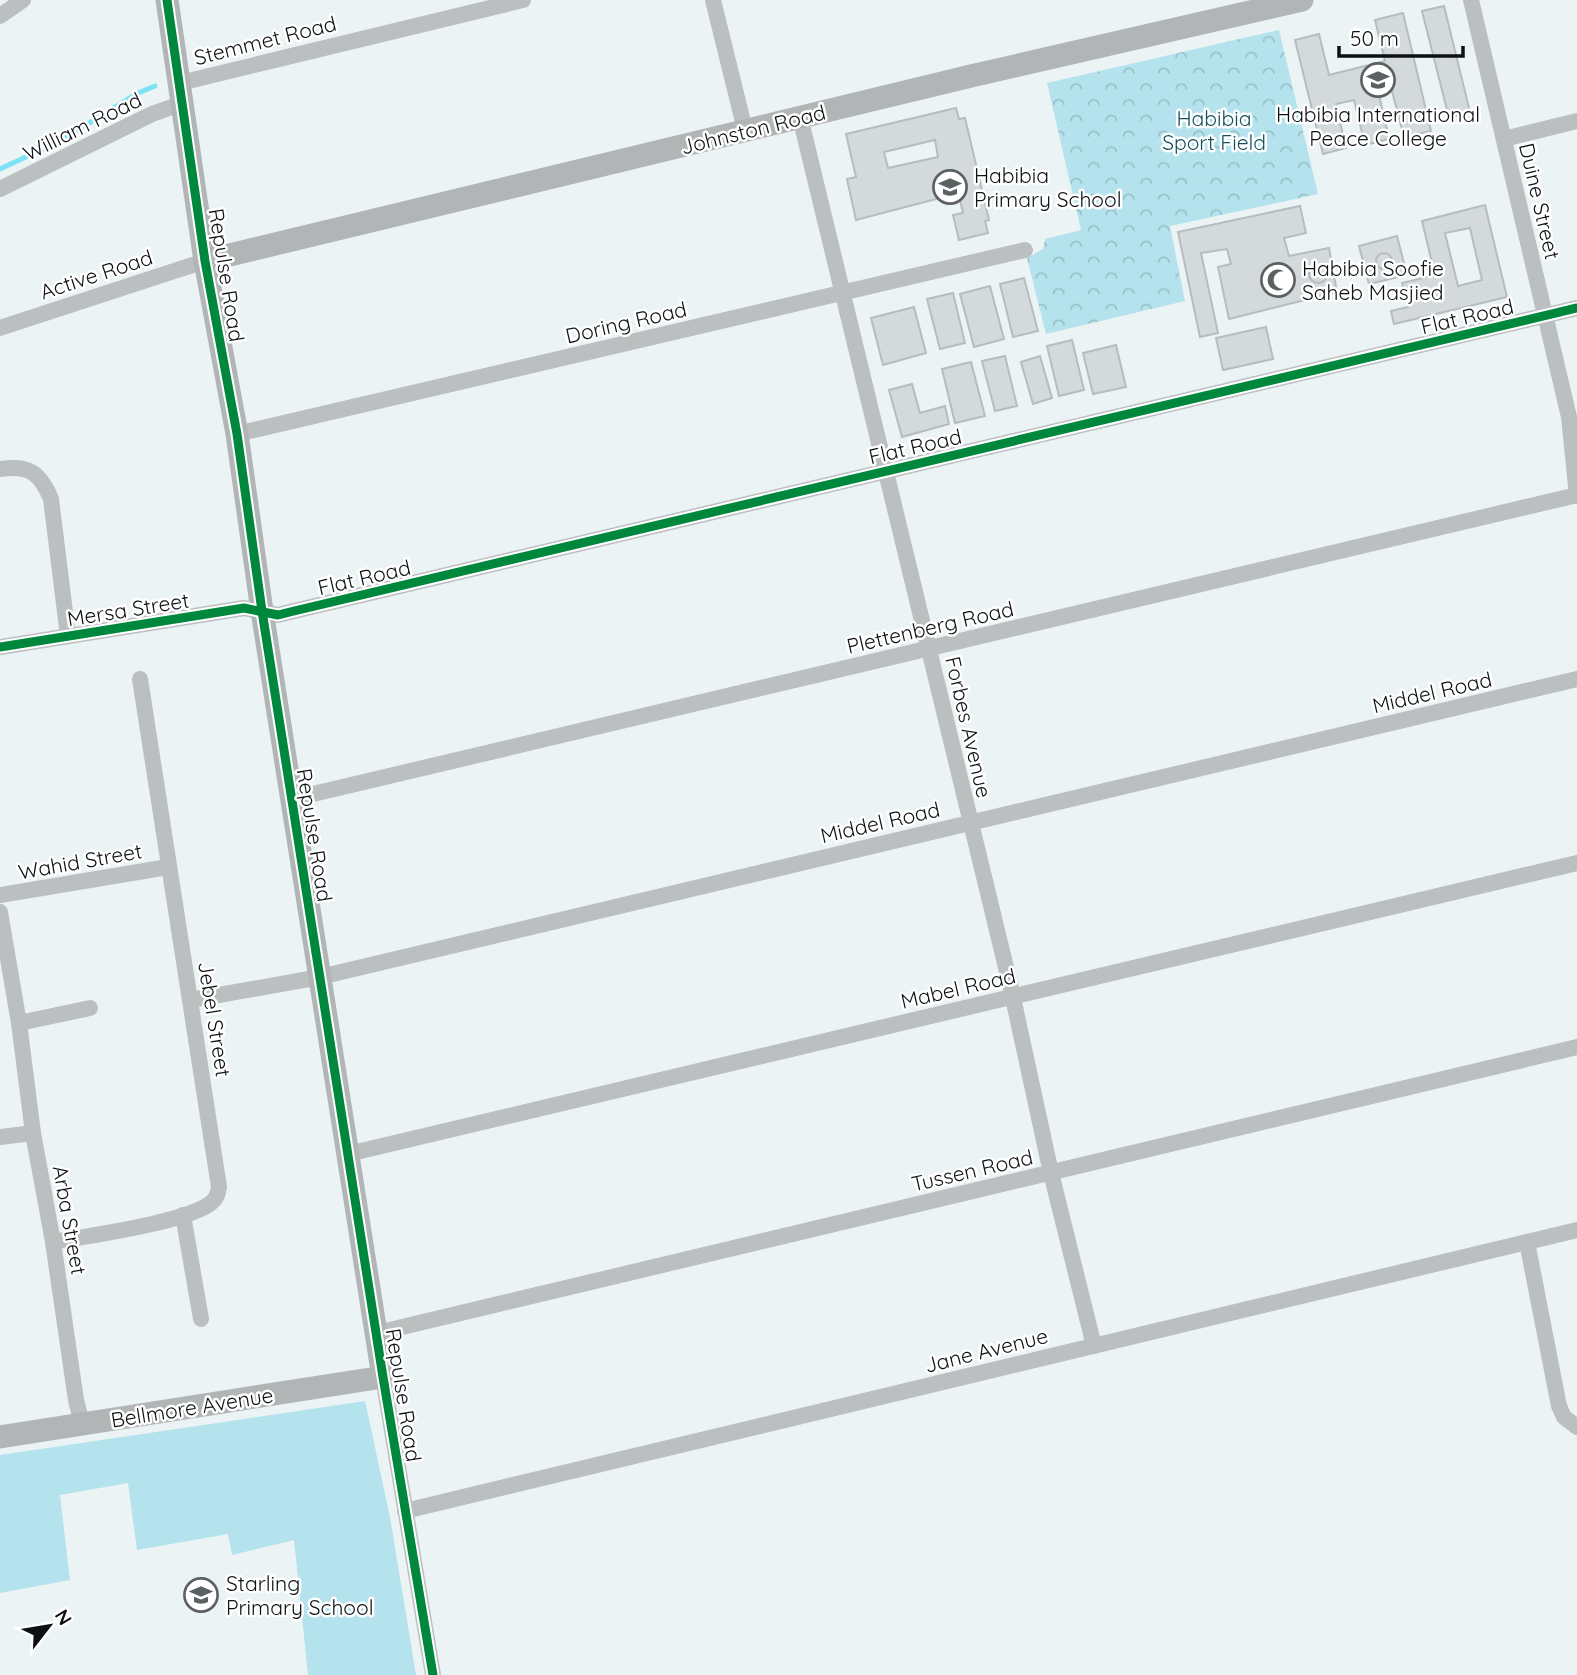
<svg xmlns="http://www.w3.org/2000/svg" width="1577" height="1675" font-family="Quicksand,sans-serif">
<defs>
<pattern id="park-crowns" width="20" height="18" patternUnits="userSpaceOnUse" patternTransform="scale(1.75)"><rect width="20" height="18" fill="#b4e2ed"/><path d="M2 6a3 3 0 1 1 6 0M12 15a3 3 0 1 1 6 0" fill="none" stroke="#9ac1ca"/></pattern>
</defs>
<rect width="100%" height="100%" fill="#ebf3f5"/>
<polygon fill="url(#park-crowns)" points="1279,30 1318,194 1170,226 1185,301 1046,334 1027,258 1043,249 1045,239 1081,230 1047,83"/>
<polygon fill="#b4e2ed" points="365,1401 390,1517 416,1675 308,1675 294,1540 232,1555 228,1534 137,1550 128,1483 60,1495 70,1580 0,1593 0,1455"/>
<g fill="none" stroke-linecap="round" stroke-linejoin="round">
<polyline stroke="#7ee2f6" stroke-width="5" points="0,169 60,141 138,93 155,86"/>
</g>
<g fill="#d4d9db" stroke="#b7bdbf" stroke-width="2" fill-rule="evenodd">
<polygon points="1444,6 1470,112 1449,118 1422,11"/>
<polygon points="1403,13 1431,131 1404,137 1392,91 1379,95 1389,139 1365,145 1354,100 1336,104 1346,148 1323,154 1295,40 1319,34 1329,75 1385,61 1375,20"/>
<path d="M956,108L959,119L965,118L989,220L985,221L988,233L959,240L953,215L963,213L956,183L937,187L940,198L856,220L847,179L856,177L846,134ZM935,140L938,157L888,168L884,152Z"/>
<path d="M1485,205L1507,297L1394,324L1391,311L1408,307L1402,283L1435,275L1422,221ZM1470,228L1482,280L1458,286L1445,233Z"/>
<polygon points="1300,206 1306,233 1284,238 1289,256 1329,248 1337,292 1229,319 1218,267 1231,264 1227,249 1201,253 1218,333 1200,337 1178,232"/>
<polygon points="1397,236 1407,275 1369,284 1359,246"/>
<circle cx="1384" cy="261" r="8"/>
<circle cx="1318" cy="274" r="9"/>
<polygon points="1024,278 1038,331 1013,337 1000,284"/>
<polygon points="990,286 1004,339 974,347 960,294"/>
<polygon points="953,293 965,343 940,349 927,299"/>
<polygon points="914,307 926,353 883,365 871,318"/>
<polygon points="1266,327 1273,359 1223,370 1216,338"/>
<polygon points="1072,340 1084,390 1059,396 1047,346"/>
<polygon points="1116,345 1126,387 1093,394 1083,353"/>
<polygon points="1005,356 1017,406 995,411 982,361"/>
<polygon points="1040,356 1052,398 1033,404 1021,362"/>
<polygon points="971,362 985,416 955,423 942,369"/>
<polygon points="912,384 920,413 945,406 949,424 902,437 889,390"/>
</g>
<g fill="none" stroke-linecap="round" stroke-linejoin="round">
<g stroke="#bcbfc0" stroke-width="16">
<polyline points="713,0 745,130"/>
<polyline points="1471,0 1569,417 1577,496"/>
<polyline points="0,16 23,0"/>
<polyline points="180,83 523,0"/>
<polyline points="800,117 1010,984 1051,1173 1094,1346"/>
<polyline points="1504,139 1577,121"/>
<polyline points="0,189 152,114 183,103"/>
<polyline points="0,328 205,261"/>
<polyline points="237,434 1025,250"/>
<path d="M0,469C28,465 40,472 51,499L68,636"/>
<polyline points="0,647 244,608 278,615 294,611 1577,308"/>
<polyline points="292,799 1577,495"/>
<polyline points="0,895 168,867"/>
<polyline points="0,912 19,1023 33,1133 53,1242 76,1400 82,1424"/>
<polyline points="191,1000 320,977 1577,679"/>
<polyline points="19,1023 90,1008"/>
<polyline points="0,1137 33,1133"/>
<polyline points="348,1154 1577,863"/>
<polyline points="183,1215 201,1319"/>
<path d="M53,1242C87,1236 190,1222 212,1202C217,1198 218,1193 219,1187L140,679"/>
<polyline points="1527,1242 1559,1406 1564,1417 1577,1427"/>
<polyline points="377,1333 1577,1047"/>
<polyline points="383,1377 433,1675"/>
<polyline points="405,1511 1577,1230"/>
</g>
<g stroke="#b2b5b6" stroke-width="23">
<polyline points="205,261 971,76 1302,0"/>
<polyline points="0,1437 383,1377 262,611 237,434 205,261 167,0"/>
</g>
<g stroke="#fff" stroke-width="13">
<g id="cycleway">
<polyline points="167,0 205,261 237,434 262,611 383,1377 433,1675"/>
<polyline points="0,647 244,608 278,615 294,611 1577,308"/>
</g>
</g>
<use href="#cycleway" stroke="#00873e" stroke-width="9"/>
</g>
<defs>
<g id="university-ring" transform="scale(1.75)"><circle r="9.5" fill="#fff" stroke="#5b6062" stroke-width="1.5"/><path d="M0-5L7-2L0 1L-7-2ZM-4 1L0 2.5L4 1V4Q0 6-4 4Z" fill="#5b6062"/></g>
<g id="school-ring" transform="scale(1.75)"><circle r="9.5" fill="#fff" stroke="#5b6062" stroke-width="1.5"/><path d="M0-5L7-2L0 1L-7-2ZM-4 1L0 2.5L4 1V4Q0 6-4 4Z" fill="#5b6062"/></g>
<g id="mosque-ring" transform="scale(1.75)"><circle r="9.5" fill="#fff" stroke="#5b6062" stroke-width="1.5"/><path d="M3.5-4.9A6 6 0 1 0 3.5 4.9A5 5 0 1 1 3.5-4.9Z" fill="#5b6062"/></g>
</defs>
<g fill-rule="evenodd">
<use href="#university-ring" x="1378" y="80"/>
<use href="#school-ring" x="950" y="187"/>
<use href="#mosque-ring" x="1278" y="280"/>
<use href="#school-ring" x="201" y="1595"/>
</g>
<g text-anchor="middle" dominant-baseline="central" stroke-width="5" stroke-linejoin="round" paint-order="stroke">
<g font-size="21" fill="#0d1113" stroke="#fff">
<text transform="translate(265 40) rotate(-14)">Stemmet Road</text>
<text transform="translate(82 126) rotate(-26)">William Road</text>
<text transform="translate(753 129) rotate(-14)">Johnston Road</text>
<text transform="translate(1540 201) rotate(77)">Duine Street</text>
<text transform="translate(96 274) rotate(-18)">Active Road</text>
<text transform="translate(227 275) rotate(81)">Repulse Road</text>
<text transform="translate(1467 316) rotate(-13)">Flat Road</text>
<text transform="translate(626 322) rotate(-13)">Doring Road</text>
<text transform="translate(915 446) rotate(-13)">Flat Road</text>
<text transform="translate(364 577) rotate(-13)">Flat Road</text>
<text transform="translate(128 609) rotate(-9)">Mersa Street</text>
<text transform="translate(930 627) rotate(-13)">Plettenberg Road</text>
<text transform="translate(1432 692) rotate(-13)">Middel Road</text>
<text transform="translate(969 727) rotate(77)">Forbes Avenue</text>
<text transform="translate(880 822) rotate(-13)">Middel Road</text>
<text transform="translate(315 835) rotate(81)">Repulse Road</text>
<text transform="translate(80 861) rotate(-10)">Wahid Street</text>
<text transform="translate(958 988) rotate(-13)">Mabel Road</text>
<text transform="translate(215 1019) rotate(81)">Jebel Street</text>
<text transform="translate(972 1170) rotate(-13)">Tussen Road</text>
<text transform="translate(70 1220) rotate(80)">Arba Street</text>
<text transform="translate(986 1350) rotate(-14)">Jane Avenue</text>
<text transform="translate(404 1395) rotate(81)">Repulse Road</text>
<text transform="translate(192 1407) rotate(-9)">Bellmore Avenue</text>
</g>
<g font-size="21" fill="#0d1113" stroke="#fff" text-anchor="start">
<text x="1378" y="114" text-anchor="middle">Habibia International<tspan x="1378" dy="24">Peace College</tspan></text>
<text x="974" y="175">Habibia<tspan x="974" dy="24">Primary School</tspan></text>
<text x="1302" y="268">Habibia Soofie<tspan x="1302" dy="24">Saheb Masjied</tspan></text>
<text x="226" y="1583">Starling<tspan x="226" dy="24">Primary School</tspan></text>
</g>
<g font-size="21" fill="#15515c" stroke="#fff">
<text x="1214" y="118">Habibia<tspan x="1214" dy="24">Sport Field</tspan></text>
</g>
</g>
<g transform="translate(49 1626) rotate(59)" stroke="#ffffff" stroke-width="5" paint-order="stroke">
<path d="M0-5L12 26L0 18L-12 26Z" fill="#0d1113"/>
<text y="-10" font-size="19" font-weight="bold" text-anchor="middle" fill="#0d1113">N</text>
</g>
<path d="M1339 46v10h124v-10" fill="none" stroke="#0d1113" stroke-width="3.5"/>
<text x="1350" y="46" font-size="21" fill="#0d1113" stroke="#ffffff" stroke-width="5" paint-order="stroke">50 m</text>
</svg>
